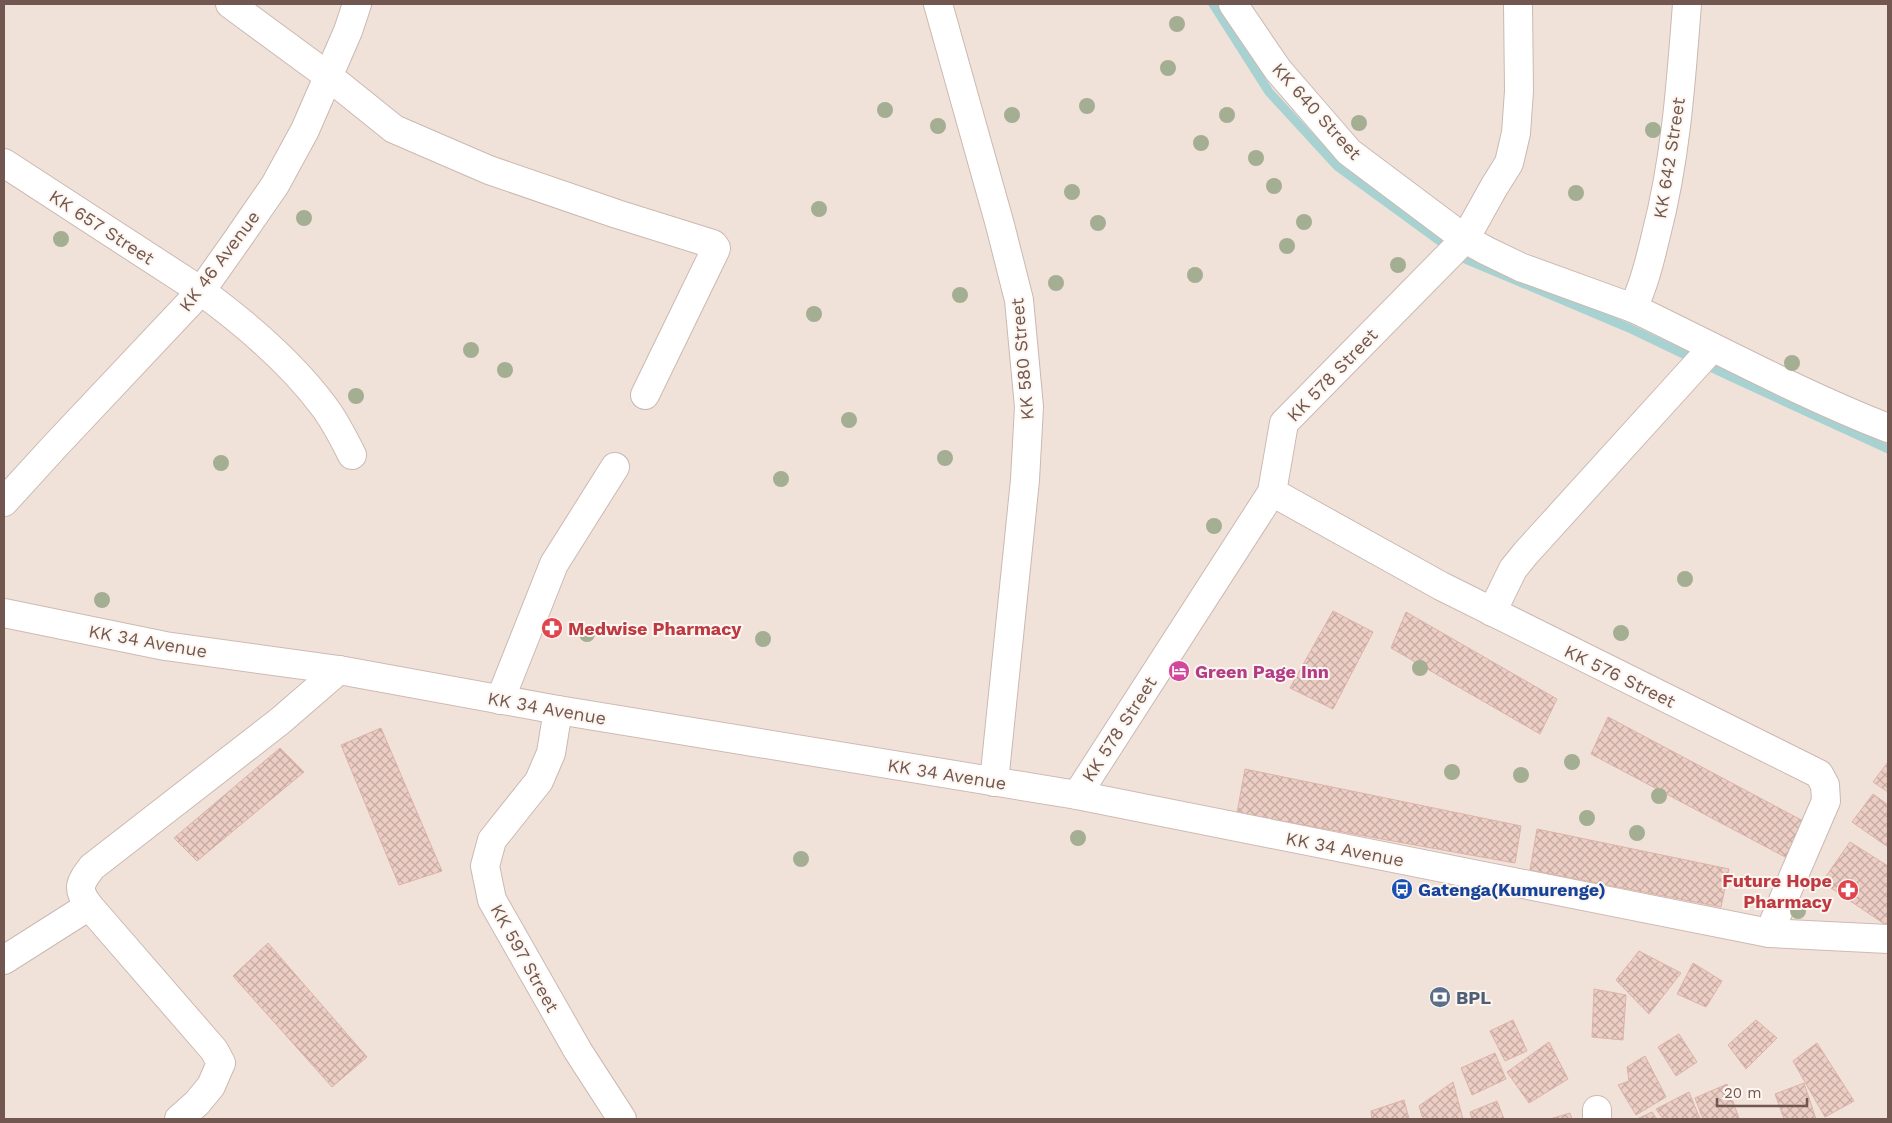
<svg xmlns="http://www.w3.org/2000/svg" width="1892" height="1123" font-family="'Work Sans',sans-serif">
<defs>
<pattern id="building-cross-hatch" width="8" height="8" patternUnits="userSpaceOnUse" patternTransform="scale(1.25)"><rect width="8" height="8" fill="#eccec5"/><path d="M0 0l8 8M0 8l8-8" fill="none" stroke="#c4aaa2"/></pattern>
</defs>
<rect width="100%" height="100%" fill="#faf1ea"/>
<rect fill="#f1e2d9" x="4" y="4" width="1884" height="1115"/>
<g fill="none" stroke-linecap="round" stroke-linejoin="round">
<polyline stroke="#a8d2d2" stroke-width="9" points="1213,4 1269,92 1337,166 1463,258 1629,328 1727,375 1888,449"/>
</g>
<g fill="url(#building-cross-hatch)" stroke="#ddb3a7">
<polygon points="1333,611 1373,632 1333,709 1290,688"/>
<polygon points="1406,612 1557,699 1540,734 1391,648"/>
<polygon points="1608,717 1805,822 1787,858 1591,754"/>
<polygon points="381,728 442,871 399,885 341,745"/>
<polygon points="280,748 304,772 197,861 174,838"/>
<polygon points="1888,762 1888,792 1873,782"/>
<polygon points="1245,769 1521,826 1515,863 1237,813"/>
<polygon points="1873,794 1888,805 1888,847 1852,822"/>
<polygon points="1537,829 1729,869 1721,907 1530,870"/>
<polygon points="1850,842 1888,866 1888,922 1886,925 1822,882"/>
<polygon points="268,943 367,1057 332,1087 233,976"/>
<polygon points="1639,951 1681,973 1649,1014 1616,980"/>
<polygon points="1693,963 1722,981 1706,1007 1677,994"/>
<polygon points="1594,989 1626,995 1623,1040 1592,1037"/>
<polygon points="1513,1020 1527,1051 1505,1061 1490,1031"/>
<polygon points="1756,1020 1777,1038 1746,1069 1728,1045"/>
<polygon points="1679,1034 1697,1062 1676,1076 1658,1047"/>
<polygon points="1549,1042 1568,1079 1529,1103 1507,1072"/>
<polygon points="1817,1043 1854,1101 1825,1117 1793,1061"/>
<polygon points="1495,1053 1506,1079 1472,1095 1461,1068"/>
<polygon points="1645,1056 1666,1097 1636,1115 1618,1085 1629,1081 1627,1067"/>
<polygon points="1453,1082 1463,1119 1423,1119 1419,1106"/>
<polygon points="1804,1083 1816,1119 1784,1119 1775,1094"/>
<polygon points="1727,1084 1739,1119 1703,1119 1695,1098"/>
<polygon points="1689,1092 1700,1119 1663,1119 1656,1109"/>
<polygon points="1404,1100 1409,1119 1372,1119 1371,1111"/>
<polygon points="1497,1101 1504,1119 1472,1119 1470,1112"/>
<polygon points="1652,1112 1657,1119 1637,1119"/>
<polygon points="1570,1113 1572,1119 1550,1119"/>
</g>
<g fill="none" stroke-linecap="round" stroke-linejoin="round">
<g stroke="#cbb9b1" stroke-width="30">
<g id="minor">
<polyline points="230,4 328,76 394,129 489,170 617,214 713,244 716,248 715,251 645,395"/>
<polyline points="938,4 1000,225 1019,300 1029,407 1025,480 994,782"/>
<polyline points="1233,4 1278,70 1349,152 1465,239 1487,251 1520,267 1633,308"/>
<path d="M1687,4C1681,82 1676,158 1656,235C1650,260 1644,285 1633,308C1718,349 1801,394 1888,428"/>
<path d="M4,163L201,291C246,324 292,363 325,408C336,423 344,439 352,455"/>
<polyline points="1272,492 1441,586 1819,774 1825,785 1826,801 1769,933"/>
<polyline points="4,502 55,446 201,291 237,240 275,185 305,130 348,31 357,4"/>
<polyline points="1492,612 1513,569 1526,553 1712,348"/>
<polyline points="500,700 554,564 615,467"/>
<polyline points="558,710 551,753 539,781 492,840 485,866 492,900 578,1051 622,1119"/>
<polyline points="1077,795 1272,492 1284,423 1465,239 1494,187 1509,163 1516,133 1519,91 1518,4"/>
<polyline points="4,960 89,906"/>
<polyline points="1597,1110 1597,1119"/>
<path d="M179,1119L197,1103L211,1086L221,1063L214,1050L89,906C76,888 80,883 92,867L280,721L339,670"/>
</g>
</g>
<g stroke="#cfbab2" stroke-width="30">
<polyline id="secondary" points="4,613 165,646 339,670 558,710 1077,795 1769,933 1888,939"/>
</g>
<use href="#minor" stroke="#fff" stroke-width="28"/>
<use href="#secondary" stroke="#fff" stroke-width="28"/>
</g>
<g fill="#a4ae92">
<circle cx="1177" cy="24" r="8"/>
<circle cx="1168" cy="68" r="8"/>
<circle cx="1087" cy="106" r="8"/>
<circle cx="885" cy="110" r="8"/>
<circle cx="1012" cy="115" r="8"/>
<circle cx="1227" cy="115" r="8"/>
<circle cx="1359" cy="123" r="8"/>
<circle cx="938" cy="126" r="8"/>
<circle cx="1653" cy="130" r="8"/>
<circle cx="1201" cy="143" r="8"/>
<circle cx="1256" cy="158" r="8"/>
<circle cx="1274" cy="186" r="8"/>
<circle cx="1072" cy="192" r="8"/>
<circle cx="1576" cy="193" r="8"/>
<circle cx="819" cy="209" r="8"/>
<circle cx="304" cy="218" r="8"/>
<circle cx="1304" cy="222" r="8"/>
<circle cx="1098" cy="223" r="8"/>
<circle cx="61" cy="239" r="8"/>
<circle cx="1287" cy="246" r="8"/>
<circle cx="1398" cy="265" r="8"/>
<circle cx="1195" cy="275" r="8"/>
<circle cx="1056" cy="283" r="8"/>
<circle cx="960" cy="295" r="8"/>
<circle cx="814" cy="314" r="8"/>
<circle cx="471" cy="350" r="8"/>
<circle cx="1792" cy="363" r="8"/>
<circle cx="505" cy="370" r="8"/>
<circle cx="356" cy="396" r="8"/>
<circle cx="849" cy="420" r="8"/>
<circle cx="945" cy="458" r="8"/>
<circle cx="221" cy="463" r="8"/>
<circle cx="781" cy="479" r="8"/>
<circle cx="1214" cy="526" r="8"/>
<circle cx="1685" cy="579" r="8"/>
<circle cx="102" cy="600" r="8"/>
<circle cx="1621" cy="633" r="8"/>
<circle cx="587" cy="634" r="8"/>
<circle cx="763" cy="639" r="8"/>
<circle cx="1420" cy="668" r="8"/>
<circle cx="1572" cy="762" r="8"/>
<circle cx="1452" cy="772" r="8"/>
<circle cx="1521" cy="775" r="8"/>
<circle cx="1659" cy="796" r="8"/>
<circle cx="1587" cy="818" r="8"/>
<circle cx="1637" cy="833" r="8"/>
<circle cx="1078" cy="838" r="8"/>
<circle cx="801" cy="859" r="8"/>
<circle cx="1798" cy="911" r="8"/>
</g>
<defs>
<g id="pharmacy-disc" transform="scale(1.125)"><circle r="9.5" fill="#e0444e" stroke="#fdf6f0"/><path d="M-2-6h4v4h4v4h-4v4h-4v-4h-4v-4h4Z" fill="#fff"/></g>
<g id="hotel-disc" transform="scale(1.125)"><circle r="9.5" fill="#d1479c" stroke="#fdf6f0"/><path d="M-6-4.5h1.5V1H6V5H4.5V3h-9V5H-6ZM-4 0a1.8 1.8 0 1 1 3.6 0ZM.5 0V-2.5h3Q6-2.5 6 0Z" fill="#fff"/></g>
<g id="bus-disc" transform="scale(1.125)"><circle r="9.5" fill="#1a4fb4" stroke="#fdf6f0"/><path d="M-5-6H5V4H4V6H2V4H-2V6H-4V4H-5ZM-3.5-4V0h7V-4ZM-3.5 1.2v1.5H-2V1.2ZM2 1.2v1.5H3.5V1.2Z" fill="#fff"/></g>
<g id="bank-disc" transform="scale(1.125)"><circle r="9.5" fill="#5c6f8a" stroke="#fdf6f0"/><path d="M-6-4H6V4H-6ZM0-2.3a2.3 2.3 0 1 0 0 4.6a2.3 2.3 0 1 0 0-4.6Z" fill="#fff"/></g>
</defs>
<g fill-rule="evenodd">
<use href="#pharmacy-disc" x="552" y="628"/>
<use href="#hotel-disc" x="1179" y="671"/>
<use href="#bus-disc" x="1402" y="889"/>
<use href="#pharmacy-disc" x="1848" y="890"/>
<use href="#bank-disc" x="1440" y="997"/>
</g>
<g text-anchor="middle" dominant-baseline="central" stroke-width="4" stroke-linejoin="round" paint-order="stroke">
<g font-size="18" fill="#725750" stroke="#fdf6f0">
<text transform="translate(1317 111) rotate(48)">KK 640 Street</text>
<text transform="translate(1669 158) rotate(-81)">KK 642 Street</text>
<text transform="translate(102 227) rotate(33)">KK 657 Street</text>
<text transform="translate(219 261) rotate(-53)">KK 46 Avenue</text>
<text transform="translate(1022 359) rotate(-95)">KK 580 Street</text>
<text transform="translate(1332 375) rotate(-46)">KK 578 Street</text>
<text transform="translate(148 641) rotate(10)">KK 34 Avenue</text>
<text transform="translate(1620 676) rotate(26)">KK 576 Street</text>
<text transform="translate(547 708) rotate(10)">KK 34 Avenue</text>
<text transform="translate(1119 729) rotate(-57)">KK 578 Street</text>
<text transform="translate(947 774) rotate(9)">KK 34 Avenue</text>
<text transform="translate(1345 849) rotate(11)">KK 34 Avenue</text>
<text transform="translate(525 958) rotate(61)">KK 597 Street</text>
</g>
<g font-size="18" font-weight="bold" fill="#be3a42" stroke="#fdf6f0" text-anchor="start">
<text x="568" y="628">Medwise Pharmacy</text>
<text x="1832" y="880" text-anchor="end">Future Hope<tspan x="1832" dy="21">Pharmacy</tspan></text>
</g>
<g font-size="18" font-weight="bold" fill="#b23c85" stroke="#fdf6f0" text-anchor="start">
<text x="1195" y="671">Green Page Inn</text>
</g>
<g font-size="18" font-weight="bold" fill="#164399" stroke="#fdf6f0" text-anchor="start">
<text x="1418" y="889">Gatenga(Kumurenge)</text>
</g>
<g font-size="18" font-weight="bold" fill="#4e5e75" stroke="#fdf6f0" text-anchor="start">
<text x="1456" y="997">BPL</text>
</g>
</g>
<rect width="1892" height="1123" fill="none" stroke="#725750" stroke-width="10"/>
<path d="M1717 1098v8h90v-8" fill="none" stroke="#725750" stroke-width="2.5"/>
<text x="1724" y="1098" font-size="15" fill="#725750" stroke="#fdf6f0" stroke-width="4" paint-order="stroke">20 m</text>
</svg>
